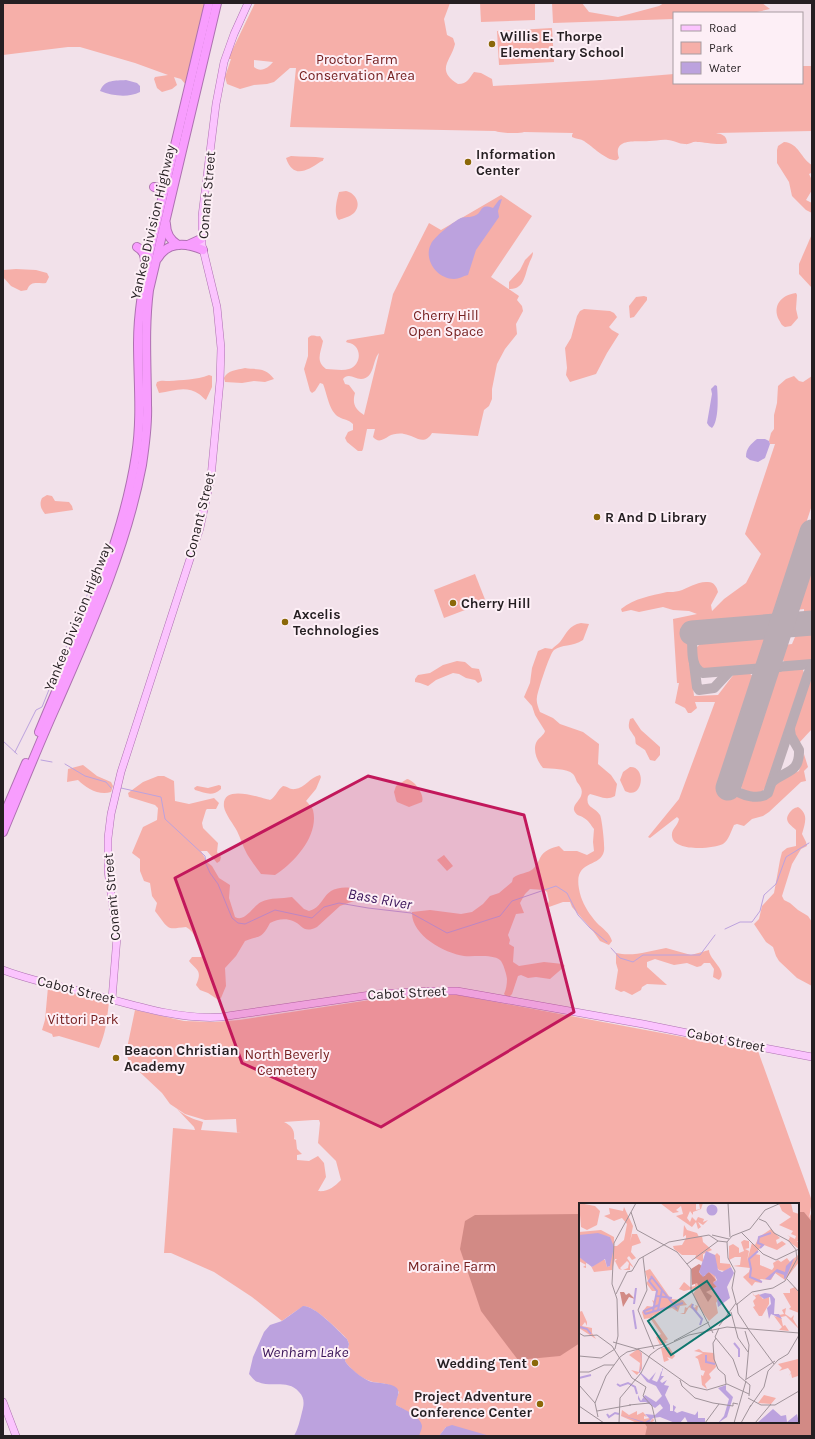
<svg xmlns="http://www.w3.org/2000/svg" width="815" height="1439" font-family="Karla,sans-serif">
<rect width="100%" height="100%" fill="#f2e1ea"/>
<g fill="#f6afa9" fill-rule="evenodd">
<polygon points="3,3 206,3 187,86 181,79 174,77 177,85 172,89 162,92 157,88 154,79 155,77 168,75 135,63 80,47 68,47 3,55"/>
<path d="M255,3H450L444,19L447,35L453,38L455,44C451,61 435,70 458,84C468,84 469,78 474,72L481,73L492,79L493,86L602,80L674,74V83H802V66H812V131L716,133C721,134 727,135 727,143C720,146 705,142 697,142C693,141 689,145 685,144C679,144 673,140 668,140C662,139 655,141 649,141C637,142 612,137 619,158L617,160C608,162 593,147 584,141C581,139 576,139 572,137V135L573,133L524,132C520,134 500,133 495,131L290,127L296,68H290L274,82L267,84L254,85L240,89L227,84L225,77L231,59H228ZM254,60L273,62C268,68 261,73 254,67Z"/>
<polygon points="480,3 535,3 535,20 481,22"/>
<polygon points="552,3 582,3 589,12 618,17 659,6 664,3 762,3 770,9 757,12 756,13 674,13 674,19 553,23"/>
<polygon points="552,28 554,62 499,65 497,31"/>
<path d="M784,142C799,143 801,159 812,165V175L811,173L809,174L812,180V190L806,200L812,203V213L806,210L792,196L789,182L777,163V150L778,146Z"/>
<path d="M291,156C302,157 313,156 324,158C321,164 325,159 320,162C307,171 293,179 286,158Z"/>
<path d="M346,191C356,193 362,205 354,213C350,217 343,218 339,220C333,215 337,199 339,192Z"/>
<path d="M501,195L532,216L491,277L519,296L517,300L522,306L523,311L516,324L517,334L505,349L497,364L492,389V399L489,406L484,410L478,436L432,433C424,447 414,435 404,434C400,433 392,434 389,436C383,440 378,443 373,437L375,429H367L363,449L362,451H358L347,442L345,438L348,432L353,430V424C348,419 344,420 339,417C329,412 327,393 323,384L320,383L315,391L312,393L310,391L304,369L308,356V338C312,333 315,337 320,336L323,341C321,352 315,361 326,369C333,369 342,371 349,369C359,366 362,353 355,346C352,343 349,343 346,342L347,340L384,334L393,294L429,223L441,230ZM379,353L364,415C355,409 352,404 355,393L349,385L345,384L343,379L345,377C351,374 355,379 361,379C375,378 372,361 379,353Z"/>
<polygon points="812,234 812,288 799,274 799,264"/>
<path d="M533,252C533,257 530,260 529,264C525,273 525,290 509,289V282L520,270L525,260Z"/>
<path d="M16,269L36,270L47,273L49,277L46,283C37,284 31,280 27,290L21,291L11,286L3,277V270Z"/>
<path d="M796,293L797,295L796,309L798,318L791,326L785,327C781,325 781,323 779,320C772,306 781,295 796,293Z"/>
<polygon points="644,296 647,297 647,300 634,317 630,318 629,306 636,297"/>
<polygon points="584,309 610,311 614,313 617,317 609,327 612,330 619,334 607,353 596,374 570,382 566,375 567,368 565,348 571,338 577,316 580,311"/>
<path d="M245,368C257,370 266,367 274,379L265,382L254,381L242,383L225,382L224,378C228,370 237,370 245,368Z"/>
<path d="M209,375L212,376V387L206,400C203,398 202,396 199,394C186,385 173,391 159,393L156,385L157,382C161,380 165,381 169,381C182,380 196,380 209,375Z"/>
<path d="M794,376L799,381L803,382L812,376V505L777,612L774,617L769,619L687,627L694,696L718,695L734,674L749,673L754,677L718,788L753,799L762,800L769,795L778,780L799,771L804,754L808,767L804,771L806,781L801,782L769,812L763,816L752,819L744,826L737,824L734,825C731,831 729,840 723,844C713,849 673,852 672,836C671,829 678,826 679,819L677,817L650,838L648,837L679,799L715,702H695L697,708L691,713H688L685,708L675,703L679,683H677L673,619L697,614L689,611L673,610L663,607L639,612L631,610L622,612L621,609C635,598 650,596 667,592C671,592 675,592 679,591C688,588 698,581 708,582C714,582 717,587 718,592L711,605L712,611L724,599L746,583L761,554L745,534L775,444H770L769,441L771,433L774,429V415L777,403L778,386L786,379Z"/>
<path d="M47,495L52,496L55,501L69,502L72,506L73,510L45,514C41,509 39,504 42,498Z"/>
<polygon points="812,560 812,615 807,615 804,613 804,609 796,610"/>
<polygon points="475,574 486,602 444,618 434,590"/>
<path d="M581,623L589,624L583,640C572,647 562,644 554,650C550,653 538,690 537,697C536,702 538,707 540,712L553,718L560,724L583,732L599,744L598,764L611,775L617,784L615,796C606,801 599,796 590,794L588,796C585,808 595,807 600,815C602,819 605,846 604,851C600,870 569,857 581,897C584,906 590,915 597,923C602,928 610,933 612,941L609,945L600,941L593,931L572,907L570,902H563L549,907L547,906L549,901L547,892L544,890L530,889L525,894L520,903L524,913L516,914L508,935L510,940L509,944L514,947L513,962L519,966L544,962L563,964L565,966L550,979L536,977L528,978L521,975L518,976L512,994L508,998L504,994C506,990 507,984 507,979C507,976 503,962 500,960C492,954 473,957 464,956C444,953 411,935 412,912L430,910L461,914L472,912L483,904L490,896L499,893L512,882L513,878C519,873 529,873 533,869C537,865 538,862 540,858C544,850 552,848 559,846L564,851H577L587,855L594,851L593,842L594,829C591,825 588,820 584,818C580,815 576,816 574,810C573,805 579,801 581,796C583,790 581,787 577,782C576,780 575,776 573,774C567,768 551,769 543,768C537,761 532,749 537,741C540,737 544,735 545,731L535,715L532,706L524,697L530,683L532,668L538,651L545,648L552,649C555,646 557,645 560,642C566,634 569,625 581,623Z"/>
<path d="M812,632V661C795,663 775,670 784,645L792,644L795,637L799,633Z"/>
<path d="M764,636L766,637C768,645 763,662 755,666L706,670C696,667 696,658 696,648L701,643Z"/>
<polygon points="457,661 465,662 472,668 479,669 482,679 482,681 478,683 475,680 466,678 459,674 453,673 436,680 428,686 420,683 415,682 415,679 418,675 430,673 443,665"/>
<path d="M799,668L803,669L804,675L769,781C767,785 765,790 761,792C752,796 738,791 739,780L774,676L780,670Z"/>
<polygon points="812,674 812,729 798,744 793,737 792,732 809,680"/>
<path d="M633,718L641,730L660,747V755L655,761L650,760L645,750L636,744C635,741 636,738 634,736C630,729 627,729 630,719Z"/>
<path d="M83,765L97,776L111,782L113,786L111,792C99,796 86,788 78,780L67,782L68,769Z"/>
<path d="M630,767C647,766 643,801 625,791L620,780L623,772Z"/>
<path d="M320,775L321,777L316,789L306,801C308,803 312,807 313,810C319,834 297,860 278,873L275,875L261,874C257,868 251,861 247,854C243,847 241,839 237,831C234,825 225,814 224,807C221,783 260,798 270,800C276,797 277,790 283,786C287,786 290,790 295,789C305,788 310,777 320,775Z"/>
<path d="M158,776H164L174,781L175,801L189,804L214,798L219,803L216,809H207L206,810L202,823L203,828L218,843L217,852L221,857L220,861L217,863L207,851H201L207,862L212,866L219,878L230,885L229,898L235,917C245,923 253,906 261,902C271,897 281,899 292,897L304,909L309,911C321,908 322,897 331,891C338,887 354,885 358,893L354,901L340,906L317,927C303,934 303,925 293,921C286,918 277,919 270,923C261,940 260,935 245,941L236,956L225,968L226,986L221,998L217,999L208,993L200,990L196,985C203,970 196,970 189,961L192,957H201L203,954C197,945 196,932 186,927C172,928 170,932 161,919C159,916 157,914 155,911L157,903L152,896L150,883L144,881L140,871V859L132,853L143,827L157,820L158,808L155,805L129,797L128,793L143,782Z"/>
<path d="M407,779C414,780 425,795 422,802L409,807L397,802L396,800L394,792L396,786Z"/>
<path d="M219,785L221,786V789C212,797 206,793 195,790L194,788L197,786L208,788Z"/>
<path d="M798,807C809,814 805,823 802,834L806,842L807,846L801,849L792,864L782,896L784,900L790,903L798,910L808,916L812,922V986L797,978L779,961L776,956L773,947L766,942L754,924L759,919L762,906L774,893L780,860L782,852L787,848L796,846V830C790,824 783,821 790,812C793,809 794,808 798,807Z"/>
<polygon points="444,855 453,866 447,871 437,860"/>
<path d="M666,948L691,955L709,950C709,960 729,971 719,980L713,977L714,969L710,963H704L701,966L697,967L687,963L674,965L655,959L647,962V967L667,985L647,984L642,987L641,990L632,995L624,991L621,992L615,989L618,970L616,963V953C633,957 649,951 666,948Z"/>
<path d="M48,987L109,1002C107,1018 106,1033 99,1048L59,1036L53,1037L52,1034L42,1030L45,1020Z"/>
<path d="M409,994H453L758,1051L812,1201L809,1218L812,1212V1436H490L446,1427L439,1436H419L413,1415L396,1405L395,1402L399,1392C390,1381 382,1385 370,1381C362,1379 349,1368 345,1361L349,1344L347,1339C340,1332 312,1303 303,1307C296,1310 288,1317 282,1321L252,1297L214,1272L171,1253H164L173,1128L195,1130L194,1127L177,1109C185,1116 193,1119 203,1122L201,1130L241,1133H237L236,1119L205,1120L185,1114L170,1104L162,1093L129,1062L126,1053L135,1010L184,1021L215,1022L239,1020ZM313,1120H319L320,1123L318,1143L336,1161L341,1180C334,1187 328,1192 318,1191L326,1177L324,1163L318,1156L309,1161L297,1160V1155L302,1154L297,1149L296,1140L294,1139C295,1130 292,1126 284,1122ZM580,1204H798V1422H580Z"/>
</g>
<g fill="#d28a85">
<polygon points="798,1212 804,1212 812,1222 812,1436 645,1436 647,1427 644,1422 798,1422"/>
<polygon points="580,1214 580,1343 560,1356 518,1360 481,1311 460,1249 465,1221 475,1215"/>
</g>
<g fill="#bca2de">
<path d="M126,80L137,83L140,86V92C128,98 113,96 100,91C105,79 115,81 126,80Z"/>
<path d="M502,199L498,211L499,217L476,250L468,275C463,276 459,279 454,279C437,279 423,259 431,244C434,237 452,223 459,219C464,216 468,218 474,216C484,213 478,203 493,208L499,200Z"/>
<path d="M715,385L717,386C718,397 719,421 712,428L709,426L707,423L712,394L711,389Z"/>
<path d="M757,439H765L769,441L770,444L765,458L758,462L750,460L746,457C746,448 751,444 757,439Z"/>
<path d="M303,1306C316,1306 337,1330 347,1339L349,1344L345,1361C349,1368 362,1378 369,1381C376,1384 395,1382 398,1390C400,1394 395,1400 396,1405C403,1409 421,1416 422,1426C422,1429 420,1433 419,1436H294C298,1429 300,1420 302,1412C304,1405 305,1398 299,1392C288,1379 271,1388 258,1382C254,1381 252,1377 249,1374L253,1357L264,1332L270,1325L282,1321Z"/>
<polygon points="452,1425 490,1436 439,1436 446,1427"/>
</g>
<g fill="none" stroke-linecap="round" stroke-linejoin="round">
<g stroke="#bca2de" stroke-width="1">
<polyline points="3,741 17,754"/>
<polyline points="15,752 36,710 42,707 102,558"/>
<polyline points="41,760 52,762"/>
<polyline points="65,764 85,776 106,782 111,788"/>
<polyline points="121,788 161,797 165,819 205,856 206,864 210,873 218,884 232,918 238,923 245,924 275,910 312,918 324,907 339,903 368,908 411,913 447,933 500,916 512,901 556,886 567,893 578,915 590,928 607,942"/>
<polyline points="725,929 740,922 752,922 760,911 764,895 776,884 786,857 809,843"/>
<polyline points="611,948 620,958 633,962 643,955 700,955 715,935"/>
</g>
<g stroke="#baacb4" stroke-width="10">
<path d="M692,633C693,646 689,668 703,673L812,664"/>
<polyline points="771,656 773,663 779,667"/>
<polyline points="694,664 697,687 699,690 714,688 729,672"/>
<path d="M730,781L732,788C740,795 759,801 768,793L808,674L812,667"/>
<path d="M772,782C785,770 800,774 799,750L791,736L790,730"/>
</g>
<g stroke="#baacb4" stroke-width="25">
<polyline points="692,633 812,623"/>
<polyline points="728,788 812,532"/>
</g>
<g stroke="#ae71b1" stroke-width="8">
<g id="major">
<path d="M3,970C32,981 62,987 92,994C133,1005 179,1020 221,1017L377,994L431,991H457L643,1024L712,1038L812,1057"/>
<polyline points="112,999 117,937 108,871 108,838 111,814 121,772 200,528 211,477 220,381 221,348 217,307 202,245 202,216 216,104 224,62 234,34 248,3"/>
<polyline points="3,1402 16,1436"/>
</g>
</g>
<g stroke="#ae71b1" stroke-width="10">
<g id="highway">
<polyline points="154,187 165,189"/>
<path d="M166,224C166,233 170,240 178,245"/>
<polyline points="188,245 201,239"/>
<path d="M137,247C144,251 145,256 145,263"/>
<path d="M158,258C168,241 187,243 203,250"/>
<path d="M39,732C76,642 121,552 136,455C142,417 138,381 138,343C138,311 144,281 150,250L209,3"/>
<polyline points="3,817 26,763"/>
<path d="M3,832C21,789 38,746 57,704C91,626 126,549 142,465C145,445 148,425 147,405C147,366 144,329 149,290L217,3"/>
</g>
</g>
<use href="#major" stroke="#fbc4fe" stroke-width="7"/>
<use href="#highway" stroke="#f89dfe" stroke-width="8"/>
</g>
<path fill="#c2185b" fill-opacity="0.2" stroke="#c2185b" stroke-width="3" stroke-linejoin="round" d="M368,776L524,815L574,1012L381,1127L242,1063L175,878Z"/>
<g fill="#8b6808" stroke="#fdeff6" stroke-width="1.5">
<circle cx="492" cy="44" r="4"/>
<circle cx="468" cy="162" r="4"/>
<circle cx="597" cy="517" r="4"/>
<circle cx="453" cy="603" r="4"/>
<circle cx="285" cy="622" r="4"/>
<circle cx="116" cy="1058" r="4"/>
<circle cx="535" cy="1363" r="4"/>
<circle cx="540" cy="1404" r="4"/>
</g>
<g text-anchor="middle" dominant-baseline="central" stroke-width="4" stroke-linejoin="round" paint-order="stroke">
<g font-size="14" font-weight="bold" fill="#251f22" stroke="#fdeff6" text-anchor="start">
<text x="500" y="36">Willis E. Thorpe<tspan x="500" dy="16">Elementary School</tspan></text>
<text x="476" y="154">Information<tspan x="476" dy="16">Center</tspan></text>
<text x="605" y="517">R And D Library</text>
<text x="461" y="603">Cherry Hill</text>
<text x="293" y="614">Axcelis<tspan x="293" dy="16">Technologies</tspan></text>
<text x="124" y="1050">Beacon Christian<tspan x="124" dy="16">Academy</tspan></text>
<text x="527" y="1363" text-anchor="end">Wedding Tent</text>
<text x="532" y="1396" text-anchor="end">Project Adventure<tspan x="532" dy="16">Conference Center</tspan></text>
</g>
<g font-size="14" fill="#762121" stroke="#fdeff6">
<text x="357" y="59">Proctor Farm<tspan x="357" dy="16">Conservation Area</tspan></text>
<text x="446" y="315">Cherry Hill<tspan x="446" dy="16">Open Space</tspan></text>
<text x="83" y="1019">Vittori Park</text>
<text x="287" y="1054">North Beverly<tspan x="287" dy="16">Cemetery</tspan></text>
<text x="452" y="1266">Moraine Farm</text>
</g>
<g font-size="14" fill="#251f22" stroke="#fdeff6">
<text transform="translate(207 195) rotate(-85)">Conant Street</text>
<text transform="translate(153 222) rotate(-77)">Yankee Division Highway</text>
<text transform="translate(200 515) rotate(-76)">Conant Street</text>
<text transform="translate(78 617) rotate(-68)">Yankee Division Highway</text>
<text transform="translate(112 897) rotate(-95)">Conant Street</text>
<text transform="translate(76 990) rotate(14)">Cabot Street</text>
<text transform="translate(407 993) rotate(-3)">Cabot Street</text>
<text transform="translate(726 1040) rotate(11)">Cabot Street</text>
</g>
<g font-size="15" font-style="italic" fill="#381258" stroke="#fdeff6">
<text transform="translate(380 899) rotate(10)">Bass River</text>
<text x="305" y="1352">Wenham Lake</text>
</g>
</g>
<g transform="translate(579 1203)">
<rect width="220" height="220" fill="#f2e1ea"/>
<path d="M0,0L16,3L21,8L18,22L8,27L2,24ZM81,0H117V7L121,6L120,0H124L122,6L114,9V12L111,8L108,15L111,19L113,14L117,18L119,14L125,16L124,19L129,17L124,22L119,19L122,24L119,26L117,19L113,24L97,13L104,11L102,3L97,7L100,9L94,10ZM212,0L214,9L220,11V37L218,39H220V46L209,38L211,34L208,32L216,36L217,33L212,31L214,28L200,22L212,14L203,8L200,1ZM45,4L54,23L51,39L53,31H58L62,40L53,43L52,49L57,55L53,57L50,53L48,55L55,65L51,62V67H44L49,65L50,60L48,58L41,65L43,67L40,66L36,58L38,56H36L33,67L15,69L11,61L7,60V65L4,64L7,62L0,58V54L10,60L13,64L23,56L26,57L28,64L31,63V34L15,31L1,33L0,29L22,27L35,34V43H38L45,37L48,21L43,15L35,18L25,13L31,11L30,5L44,8ZM105,22L108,27L118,30L120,34L123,33L124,39L133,47L124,51V59L116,55L117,52H103L95,46L94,43L103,42L107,35V32L104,34ZM192,26L201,35L197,37L198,41L203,38L207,41L198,47L185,42L182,44L176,51L181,52V62L193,67L195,64L194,60L199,57L202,59L208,55L211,59L219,52L220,59L206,77L196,70L192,77L181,76L183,80L176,79L173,83L164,74L170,69L171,65L154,63L161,62L162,54H156L150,57V43L154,41L160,45V50L165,48L162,39L165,37L170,38V45L166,46L170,48L168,58L173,40L176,42L180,34ZM138,50L141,53V60L151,61L152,64L146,68L140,67L136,63L135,53ZM122,65L120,69L124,74L130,69L136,72L138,84L134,85L138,94H141L137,100L139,110L130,118L119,103L118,109L110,104L106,111H104L101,110H105L106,104L108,105L113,100L114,105L117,104L116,102L119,103L114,91L118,85L105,88L100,86L105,79L111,84L116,83V74ZM71,66L92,96L104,97L108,102L101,103L99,109L93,105L81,108L76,116L77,112L73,113L89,136L86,138L89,139L81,142L77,134L82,131L71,115L65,116L63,109L68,103L76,104L73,97L75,98L78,93V88H73L67,80L69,78L66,68ZM216,84L220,89V110L210,106L212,104L204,90H211V86ZM173,89L175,93L180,91L184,96L190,94V101L183,113H180L174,104L176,103L174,98L177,95ZM207,105L206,111L212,115L215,112L214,116L220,126L207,113L202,114L204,123L206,122L210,128L200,127L203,124L195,113L198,114L196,112L199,111L202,116L200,112L205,111L203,107ZM3,108L8,119V123L6,119L3,123L13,125V130L17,136L0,125V109ZM90,144L96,153L93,156L88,154L90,157L85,159L82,145ZM59,146L63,150V166L58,172L52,167L60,169L61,160L50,152ZM120,146L124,149L135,150L137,164L130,171L132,175L126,181L128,186L123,182L122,172L124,173L126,168L122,167L119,156L116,154L124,150L115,148ZM219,156V173L213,175L212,170L210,173L212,169L209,165L200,168L203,165L199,161ZM185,192L197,195L192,201L179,200ZM43,207L50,212L58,208V212L64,209L68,214L65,213V216L71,215V219L74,215L75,218L71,220H58L42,213Z" fill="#f6afa9"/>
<path d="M120,61L123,63L120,69L122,72L126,73L127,70L130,69L137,77L134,79L138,84L127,89L133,93L129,99L118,80L113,82L112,66ZM41,89H45L47,92L50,90L56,96L50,94L44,104Z" fill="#d28a85"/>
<path d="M127.5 7a5.5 5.5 0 1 1 11 0a5.5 5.5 0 1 1-11 0ZM19,30L31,34L35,44L31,63L28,64L26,56L13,64L0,54V32ZM127,48L136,52L139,67L143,69L152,64L155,70L148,84L151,95L139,104L138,97L141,94H138L134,85L138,84L134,80L138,77L136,73L130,69L124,74L120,69ZM215,55L207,75L205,76V72L197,69L191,77L186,76L198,66L206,69L207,63ZM186,90L192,91L196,96L195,111H200L203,116L192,111L190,116L188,105L192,101L191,94L185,96L180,92ZM61,148L62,151L63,160L61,169L70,177L77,169L73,177L78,179L80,175L82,169L83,168V166L84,165L82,173H85L81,178L83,180L88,177L85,182L90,183L86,192L91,202V208H94V202L97,204L95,208L98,210L103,208L116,212L119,208V215H126V220H109L106,214L101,220H96L81,214L74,215L71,218H73L65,220L42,212L66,219L71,216L66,211L76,212L84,205L81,201L76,205L67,199H61L59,196V192L56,189L59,192L62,198L66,192L77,199L83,193L77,183L68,179L60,169L63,160ZM147,182V187L154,194L148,214L139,220L145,213L150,196L139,185ZM194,206L202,213L207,212L208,219L218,211L220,220H178Z" fill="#bca2de"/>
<path fill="none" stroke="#bca2de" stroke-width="2" d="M181,45L184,42L179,40L180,34L192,30M179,48L170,56L172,66L171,74L183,79M72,73L98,106M73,74L70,78L78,88L74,108M78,93L93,95M55,101L57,85M114,101L113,104L123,116L121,122M54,107L57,126M79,107L83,87M66,111L65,108L80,102M66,111L104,100M1,124L8,126L12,131M155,140L160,146V154M127,152V159L136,161M0,175L12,172M38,181L41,183L49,180L56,184L58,191M28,211L30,214L36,210L40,211"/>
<path fill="none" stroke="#a0939a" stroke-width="1" d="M149,0L151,34M52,9L58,27L98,49L112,66V87L134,130M180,16L187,19L195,30L210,38L218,48M162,29L184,51L197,57L220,46M133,32L150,36M64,54L68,87L59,107L75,146M108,61L139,38M208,76L220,89M37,91L48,69L53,68L60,56L90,39L130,32L139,38L148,39M158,100L159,110L170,127M157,102L173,89L194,85L206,78L218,56L217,48M152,109L159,135L169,149M140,123L157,100L153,85L156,68L149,55L148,39L153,33L171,26L186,7L202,0M140,125L136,134L154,156L160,173L167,179M170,127L195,161M166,128L170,142L167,176M0,130L5,133L18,132L33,143L53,175L67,184L64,193L73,203L77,220M137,135L134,140L135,156L139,166L146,172L147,181M95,138L130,119M34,139L58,146M36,146L39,133L38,96L33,81L35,40L57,0M58,146L86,141M59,146L111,183L128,187L148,181L170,191M0,153L22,155L36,146M0,169H10L25,162H35M101,177L103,183L116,195L134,200L154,203V200L159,201M166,177L196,158M166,178L171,182L170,193M0,182L16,200M169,195L182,202H196L220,188M50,202L71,200M0,203L25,220M171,204L185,184L189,168L199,157L209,151L220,132M18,208L52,202M19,214L16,200L27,173L41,154L48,149L60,146M40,220L41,195L62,170L71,152L79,146L110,132L148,124L220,130M126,220L140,201M155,220L167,178M162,220L172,202M176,220L192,201"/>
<path fill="#0f766e" fill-opacity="0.15" stroke="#0f766e" stroke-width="2" d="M128,78L151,112L92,152L69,118Z"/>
<rect width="220" height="220" fill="none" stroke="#251f22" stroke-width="2"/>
</g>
<rect width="815" height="1439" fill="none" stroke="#251f22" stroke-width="8"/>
<rect x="673" y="12" width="130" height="72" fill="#fdeff6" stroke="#a79ca1"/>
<rect x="681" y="25" width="20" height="6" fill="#fbc4fe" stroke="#a79ca1"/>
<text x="709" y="32" font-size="12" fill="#251f22">Road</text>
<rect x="681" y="42" width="20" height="12" fill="#f6afa9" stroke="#a79ca1"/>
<text x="709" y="52" font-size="12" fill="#251f22">Park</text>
<rect x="681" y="62" width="20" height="12" fill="#bca2de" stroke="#a79ca1"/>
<text x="709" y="72" font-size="12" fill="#251f22">Water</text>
</svg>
